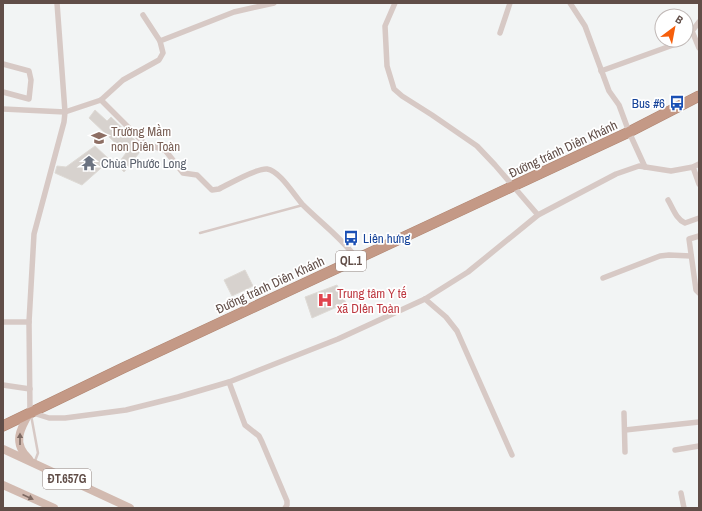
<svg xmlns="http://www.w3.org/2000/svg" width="702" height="511" font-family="'Archivo Narrow',sans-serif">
<rect width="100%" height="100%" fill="#f2f4f4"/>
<g fill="#d7d2ce" stroke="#dedad5">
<polygon points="95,110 107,121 111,117 143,148 124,172 117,165 126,153 89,118"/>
<polygon points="95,146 110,160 82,185 55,173 57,166 66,167"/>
<polygon points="245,270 253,286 232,296 224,280"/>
<polygon points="337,285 346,303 312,318 305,297"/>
</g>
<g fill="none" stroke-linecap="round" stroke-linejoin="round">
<g stroke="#b08571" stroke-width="11">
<polyline id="highway" points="3,426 123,368 629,132 699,96"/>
</g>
<g stroke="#d7c9c5" stroke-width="2.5">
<polyline points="200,233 303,205"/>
<polyline points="31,415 38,453 35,461"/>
</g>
<g stroke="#d7c9c5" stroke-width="5.5">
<polyline points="57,3 65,112 64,122 34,234 29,322 30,412 49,418 65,418 126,410 178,397 229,382 338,339 425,299 468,272 538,215 616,174 639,166 671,171 693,167 699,164"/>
<polyline points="395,3 385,26 387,66 394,89 402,96 432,115 477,146 495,165 538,215"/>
<polyline points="570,3 585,26 609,91 619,105 629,132 645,167"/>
<polyline points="143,15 160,41"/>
<polyline points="692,31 699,48"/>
<polyline points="500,33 510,3"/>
<polyline points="686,36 692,31 699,22"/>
<polyline points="3,64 29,71 31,80 29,99 3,92"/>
<polyline points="601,71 673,45 680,40"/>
<path d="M101,100L145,144L165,150L183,173L197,175L212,190L219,189C229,184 256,168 267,169C280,171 294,195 303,205C321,223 342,238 357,259"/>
<polyline points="3,109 65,112 101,100 123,80 159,60 163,53 160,41 234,12 274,3"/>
<polyline points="693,167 699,184"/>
<path d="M668,200C673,208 676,219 685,223L699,218"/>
<polyline points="699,236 689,239 696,290 699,293"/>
<polyline points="603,278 660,256 669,255 691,256"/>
<polyline points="425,299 446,317 457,331 512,455"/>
<polyline points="3,322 29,322"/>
<polyline points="229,382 245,425 259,436 262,442 287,501 287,505 285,508"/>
<polyline points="3,385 30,389"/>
<polyline points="624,413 625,452"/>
<polyline points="625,430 699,422"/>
<polyline points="675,450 699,446"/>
<polyline points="681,493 684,508"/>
</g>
<g stroke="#d2bab0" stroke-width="8">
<polyline points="3,449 130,508"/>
<path d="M29,459C12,443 20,429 30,412"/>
<polyline points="3,485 54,508"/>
</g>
<use href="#highway" stroke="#c49986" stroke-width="10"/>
</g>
<defs><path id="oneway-solid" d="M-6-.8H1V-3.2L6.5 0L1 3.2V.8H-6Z"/></defs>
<g fill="#7d6962">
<use href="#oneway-solid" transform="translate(20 439) rotate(-90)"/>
<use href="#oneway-solid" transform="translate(28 497) rotate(24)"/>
</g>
<defs>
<g id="bus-bare" transform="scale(1.2)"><path d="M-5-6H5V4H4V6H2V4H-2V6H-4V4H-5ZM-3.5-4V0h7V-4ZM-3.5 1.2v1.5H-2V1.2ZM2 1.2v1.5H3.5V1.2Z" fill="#1a4fb4" stroke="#fff" stroke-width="2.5" paint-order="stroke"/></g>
<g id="school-bare" transform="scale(1.2)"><path d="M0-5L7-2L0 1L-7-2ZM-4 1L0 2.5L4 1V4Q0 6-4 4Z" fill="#8d6e63" stroke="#fff" stroke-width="2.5" paint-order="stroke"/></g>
<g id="temple-bare" transform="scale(1.2)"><path d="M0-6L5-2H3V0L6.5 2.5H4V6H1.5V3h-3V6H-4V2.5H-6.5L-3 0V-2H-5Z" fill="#6b7280" stroke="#fff" stroke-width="2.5" paint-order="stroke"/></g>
<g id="hospital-bare" transform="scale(1.2)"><path d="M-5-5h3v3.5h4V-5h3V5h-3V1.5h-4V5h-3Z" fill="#e0444e" stroke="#fff" stroke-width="2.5" paint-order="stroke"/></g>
</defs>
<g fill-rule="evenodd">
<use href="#bus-bare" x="677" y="103"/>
<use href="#school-bare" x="99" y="138"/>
<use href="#temple-bare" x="89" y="163"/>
<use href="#bus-bare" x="351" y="238"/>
<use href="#hospital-bare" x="325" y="300"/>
</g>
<g text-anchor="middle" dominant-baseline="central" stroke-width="3.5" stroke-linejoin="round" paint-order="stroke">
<g fill="#fff" stroke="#90837f" stroke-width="1">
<rect x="336" y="251" width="30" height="20" rx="3"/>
<rect x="43" y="469" width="48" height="20" rx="3"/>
</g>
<g font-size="12" font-weight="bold" fill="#614e48">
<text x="351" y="261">QL.1</text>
<text x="67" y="479">ĐT.657G</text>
</g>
<g font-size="13" fill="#164399" stroke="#fff" text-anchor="end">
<text x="665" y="103">Bus #6</text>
<text x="363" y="238" text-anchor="start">Liên hưng</text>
</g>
<g font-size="13" fill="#785e54" stroke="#fff" text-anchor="start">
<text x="111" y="131">Trường Mầm<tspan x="111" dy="15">non Diên Toàn</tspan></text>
</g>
<g font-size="13" fill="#614e48" stroke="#fff">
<text transform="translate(563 149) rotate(-25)">Đường tránh Diên Khánh</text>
<text transform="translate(270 285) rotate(-25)">Đường tránh Diên Khánh</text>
</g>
<g font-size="13" fill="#5b616d" stroke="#fff" text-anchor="start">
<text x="101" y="163">Chùa Phước Long</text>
</g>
<g font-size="13" fill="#be3a42" stroke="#fff" text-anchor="start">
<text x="337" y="293">Trung tâm Y tế<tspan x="337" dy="15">xã DIên Toàn</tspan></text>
</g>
</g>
<rect width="702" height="511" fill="none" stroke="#614e48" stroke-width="8"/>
<g transform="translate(674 28) rotate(32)"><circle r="19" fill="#ffffff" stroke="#c0b8b6"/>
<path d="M0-3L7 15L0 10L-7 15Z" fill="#f65e0a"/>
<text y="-6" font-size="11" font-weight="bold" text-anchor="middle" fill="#614e48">B</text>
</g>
</svg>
